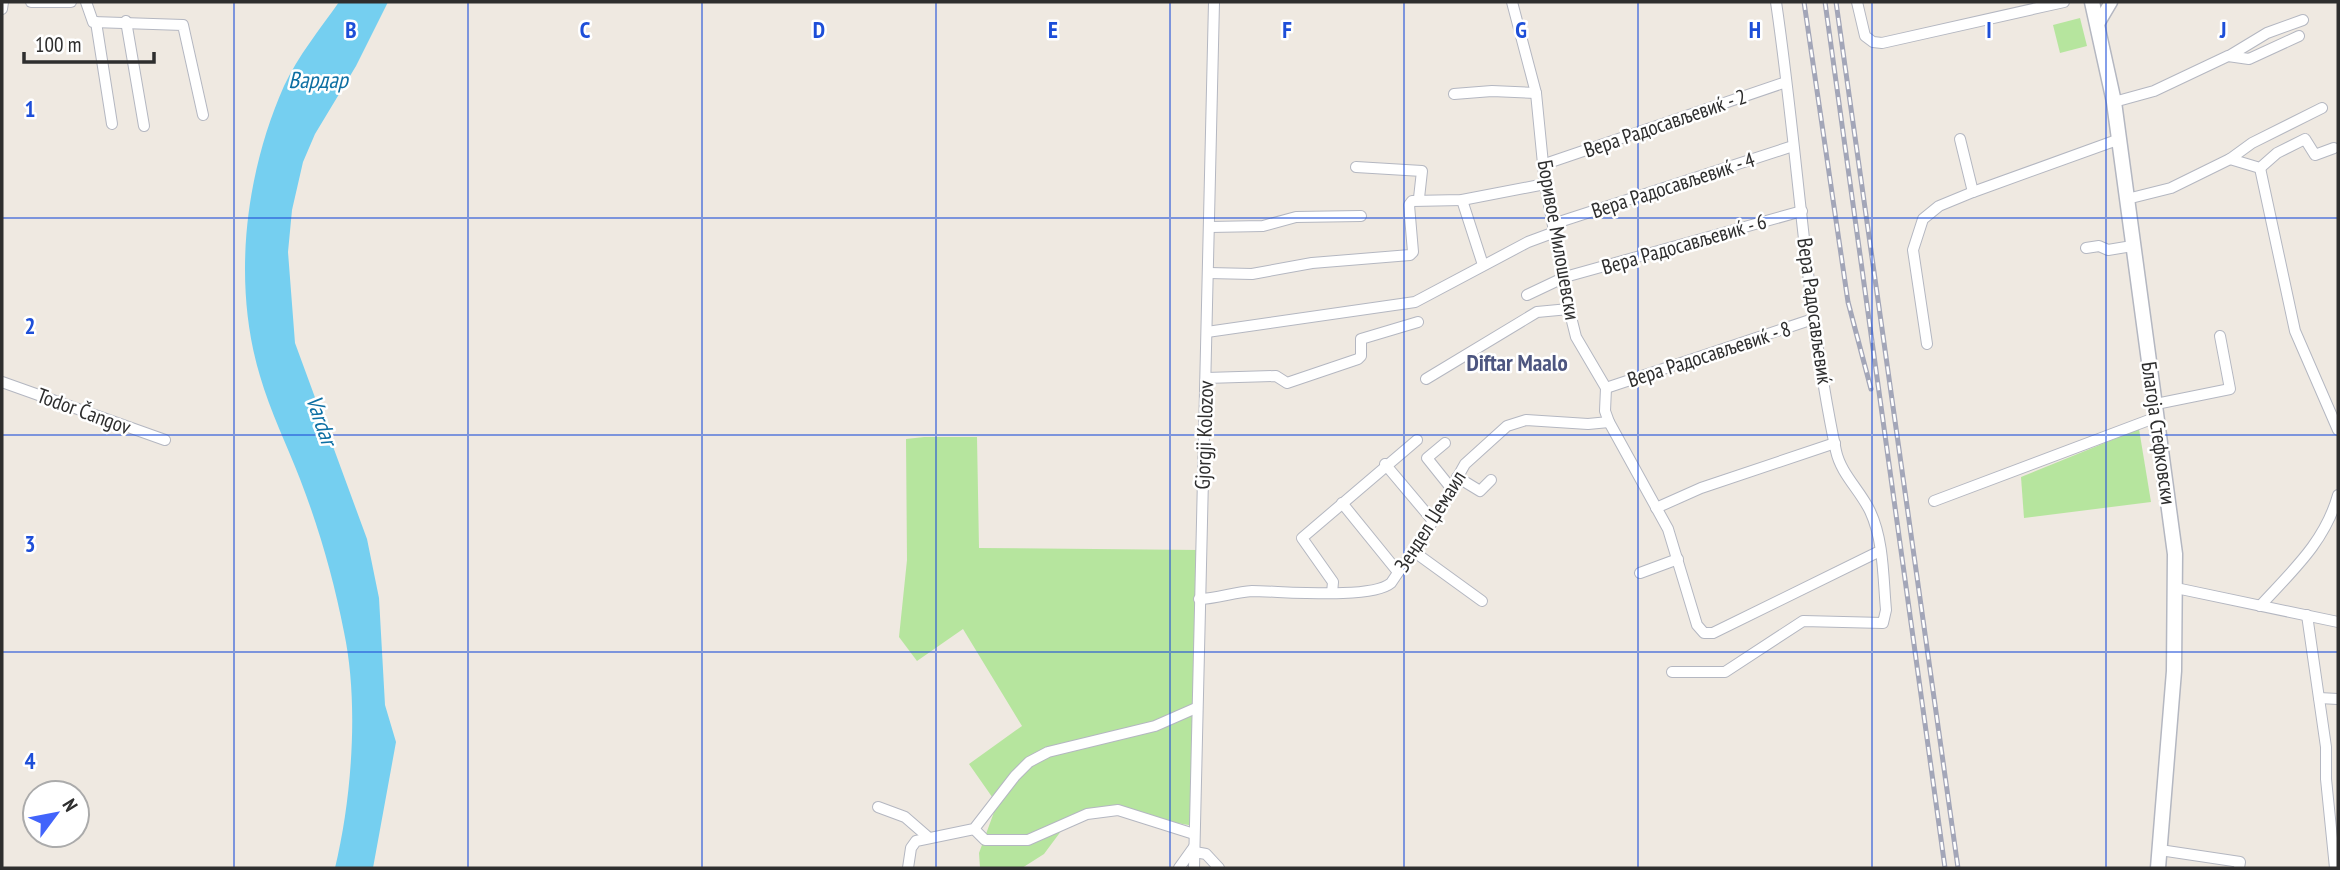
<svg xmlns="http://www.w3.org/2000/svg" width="2340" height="870" font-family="'PT Sans Narrow',sans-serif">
<rect width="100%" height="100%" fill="#efe9e1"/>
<g fill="#b6e59e">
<polygon points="2080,18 2087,46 2060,53 2053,25"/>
<polygon points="2139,429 2151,502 2024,518 2021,477"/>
<polygon points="924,437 977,437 979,548 1201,550 1194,826 1121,813 1073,815 1044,854 1022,868 980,868 979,853 997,804 969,764 1022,726 963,629 917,661 899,637 907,560 906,439"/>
</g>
<path fill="#75cff0" d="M339,2H388L356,66L315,134L303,162L292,210L288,252L295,343L367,539L379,598L385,705L396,742L373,868H335C352,798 359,702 344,632C334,580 319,528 300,479C287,445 270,411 260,376C232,283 245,174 284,86C298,56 320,29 339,2Z"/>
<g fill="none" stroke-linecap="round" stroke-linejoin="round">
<g stroke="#b4b7c1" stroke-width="12">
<g id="minor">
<polyline points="31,2 71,2"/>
<polyline points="86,2 93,22 183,25 203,115"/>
<polyline points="1512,2 1536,93 1545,184 1569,309 1576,337 1606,388 1605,411 1609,422 1668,529 1697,625 1704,633 1713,633 1880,551"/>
<polyline points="1857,2 1865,36 1873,42 1882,43 2064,2"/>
<polyline points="2,9 3,2"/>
<polyline points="126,21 144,126"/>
<polyline points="96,22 112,124"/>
<polyline points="2229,56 2267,33 2303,20"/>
<polyline points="1454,94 1492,91 1536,93"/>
<polyline points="2114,102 2154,91 2228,56 2249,59 2299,36"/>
<polyline points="1960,139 1973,192"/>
<polyline points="2230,159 2260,168 2277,153 2305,139 2315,155 2334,148"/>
<polyline points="1545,164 1786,82"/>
<polyline points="1356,167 1422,171 1419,198"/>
<polyline points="2260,168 2295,331 2338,430"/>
<polyline points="2127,199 2171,188 2230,159 2252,143 2322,108"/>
<polyline points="1462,200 1483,265"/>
<polyline points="1553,224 1793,146"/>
<polyline points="1210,227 1263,226 1296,217 1361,216"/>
<polyline points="2086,248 2099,246 2108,250 2132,246"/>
<polyline points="1209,273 1252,274 1312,263 1410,255 1413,252 1409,205 1412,201 1462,200 1545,184"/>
<polyline points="1527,295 1565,277 1802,211"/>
<polyline points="1207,332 1415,302 1528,242 1555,232"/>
<polyline points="1927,344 1913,250 1923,219 1939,206 1973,192 2117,140"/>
<polyline points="1206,378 1276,376 1287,383 1358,359 1361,356 1361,339 1418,322"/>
<polyline points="1426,379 1537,312 1569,309"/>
<polyline points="2,382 165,440"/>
<polyline points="1606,388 1813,319"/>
<polyline points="2156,404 2230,389 2220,336"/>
<polyline points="1445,443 1427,458 1451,488"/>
<polyline points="1385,464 1433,521"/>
<polyline points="1457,477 1480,491 1491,480"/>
<polyline points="1934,501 2157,417"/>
<polyline points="1342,503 1398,572"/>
<polyline points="1656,508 1701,488 1835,443"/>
<polyline points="1413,551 1482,601"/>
<polyline points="1640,573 1678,559"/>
<polyline points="2176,588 2338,622"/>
<polyline points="1332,593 1333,582 1302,538 1417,440"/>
<path d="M1199,599C1217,599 1234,592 1252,591C1281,591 1371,600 1391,583L1433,521L1465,464L1507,426L1526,420L1588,424L1609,422"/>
<path d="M2260,606C2292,571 2325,542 2338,495"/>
<polyline points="2307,615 2326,747 2326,779 2335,868"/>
<path d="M1672,672H1725L1803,621L1883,623L1886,610C1883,578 1884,541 1870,511C1860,490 1841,474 1836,451C1805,303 1798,151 1776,2"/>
<polyline points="2319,698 2338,699"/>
<polyline points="878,807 905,817 928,837"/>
<polyline points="974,829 985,840 1028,840 1087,814 1118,810 1194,834"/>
<polyline points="2160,850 2240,862 2239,868"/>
<polyline points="1195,852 1206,854 1219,868"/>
<polyline points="908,868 911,848 916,841 974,829 1015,776 1029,762 1048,752 1155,726 1196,708"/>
<polyline points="1179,868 1194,847"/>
<polyline points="1194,868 1214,2"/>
</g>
</g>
<g stroke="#b4b7c1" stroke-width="15">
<polyline id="tertiary" points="2098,24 2111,2"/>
</g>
<g stroke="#b4b7c1" stroke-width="17">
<polyline id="secondary" points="2092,2 2114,102 2175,554 2174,671 2158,868"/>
</g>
<use href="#minor" stroke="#fff" stroke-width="10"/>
<use href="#tertiary" stroke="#fff" stroke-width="12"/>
<use href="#secondary" stroke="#fff" stroke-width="14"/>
<g stroke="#a3a6b8" stroke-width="5">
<g id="rail">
<polyline points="1804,2 1848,302 1871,389"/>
<polyline points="1825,2 1945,868"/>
<polyline points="1836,2 1958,868"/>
</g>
</g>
<use href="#rail" stroke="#fff" stroke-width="2.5" stroke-dasharray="8" stroke-linecap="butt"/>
</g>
<path fill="none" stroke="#1d4ed8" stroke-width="2" stroke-opacity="0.55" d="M234,2V868M468,2V868M702,2V868M936,2V868M1170,2V868M1404,2V868M1638,2V868M1872,2V868M2106,2V868M2,218H2338M2,435H2338M2,652H2338"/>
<g text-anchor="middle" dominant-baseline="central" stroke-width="5" stroke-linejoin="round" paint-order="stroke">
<g font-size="21" fill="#2e2e2e" stroke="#fff">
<text transform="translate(1665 123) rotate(-19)">Вера Радосављевиќ - 2</text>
<text transform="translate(1673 185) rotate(-18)">Вера Радосављевиќ - 4</text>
<text transform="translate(1559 240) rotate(80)">Боривое Милошевски</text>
<text transform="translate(1684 244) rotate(-16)">Вера Радосављевиќ - 6</text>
<text transform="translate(1815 311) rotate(82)">Вера Радосављевиќ</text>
<text transform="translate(1709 354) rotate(-18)">Вера Радосављевиќ - 8</text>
<text transform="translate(84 411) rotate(20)">Todor Čangov</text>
<text transform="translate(2159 433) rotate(82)">Благоја Стефковски</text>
<text transform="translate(1204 435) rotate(-88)">Gjorgji Kolozov</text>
<text transform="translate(1430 521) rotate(-58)">Зендел Џемаил</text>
</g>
<g font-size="23" font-style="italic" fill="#0d6fa3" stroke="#fff">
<text x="318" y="79">Вардар</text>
<text transform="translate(322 420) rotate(71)">Vardar</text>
</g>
<g font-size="23" font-weight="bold" fill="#4d5680" stroke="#fff">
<text x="1517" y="362">Diftar Maalo</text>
</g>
</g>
<g font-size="23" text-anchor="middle" font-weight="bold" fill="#1d4ed8" stroke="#fff" stroke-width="5" stroke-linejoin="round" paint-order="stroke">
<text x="351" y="38">B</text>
<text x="585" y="38">C</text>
<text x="819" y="38">D</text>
<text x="1053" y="38">E</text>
<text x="1287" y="38">F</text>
<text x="1521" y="38">G</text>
<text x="1755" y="38">H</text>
<text x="1989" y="38">I</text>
<text x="2223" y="38">J</text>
<text x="30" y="117">1</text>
<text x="30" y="334">2</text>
<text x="30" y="552">3</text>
<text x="30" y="769">4</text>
</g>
<rect width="2340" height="870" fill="none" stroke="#2e2e2e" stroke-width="7"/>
<g transform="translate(56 814) rotate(58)"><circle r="33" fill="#ffffff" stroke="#ababab" stroke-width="2"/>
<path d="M0-5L12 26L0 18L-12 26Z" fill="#4264fb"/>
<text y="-10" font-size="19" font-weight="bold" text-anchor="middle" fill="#2e2e2e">N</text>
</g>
<path d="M24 52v10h130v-10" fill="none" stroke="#2e2e2e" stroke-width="3.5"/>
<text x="35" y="52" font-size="21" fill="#2e2e2e" stroke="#ffffff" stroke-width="5" paint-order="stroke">100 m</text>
</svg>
